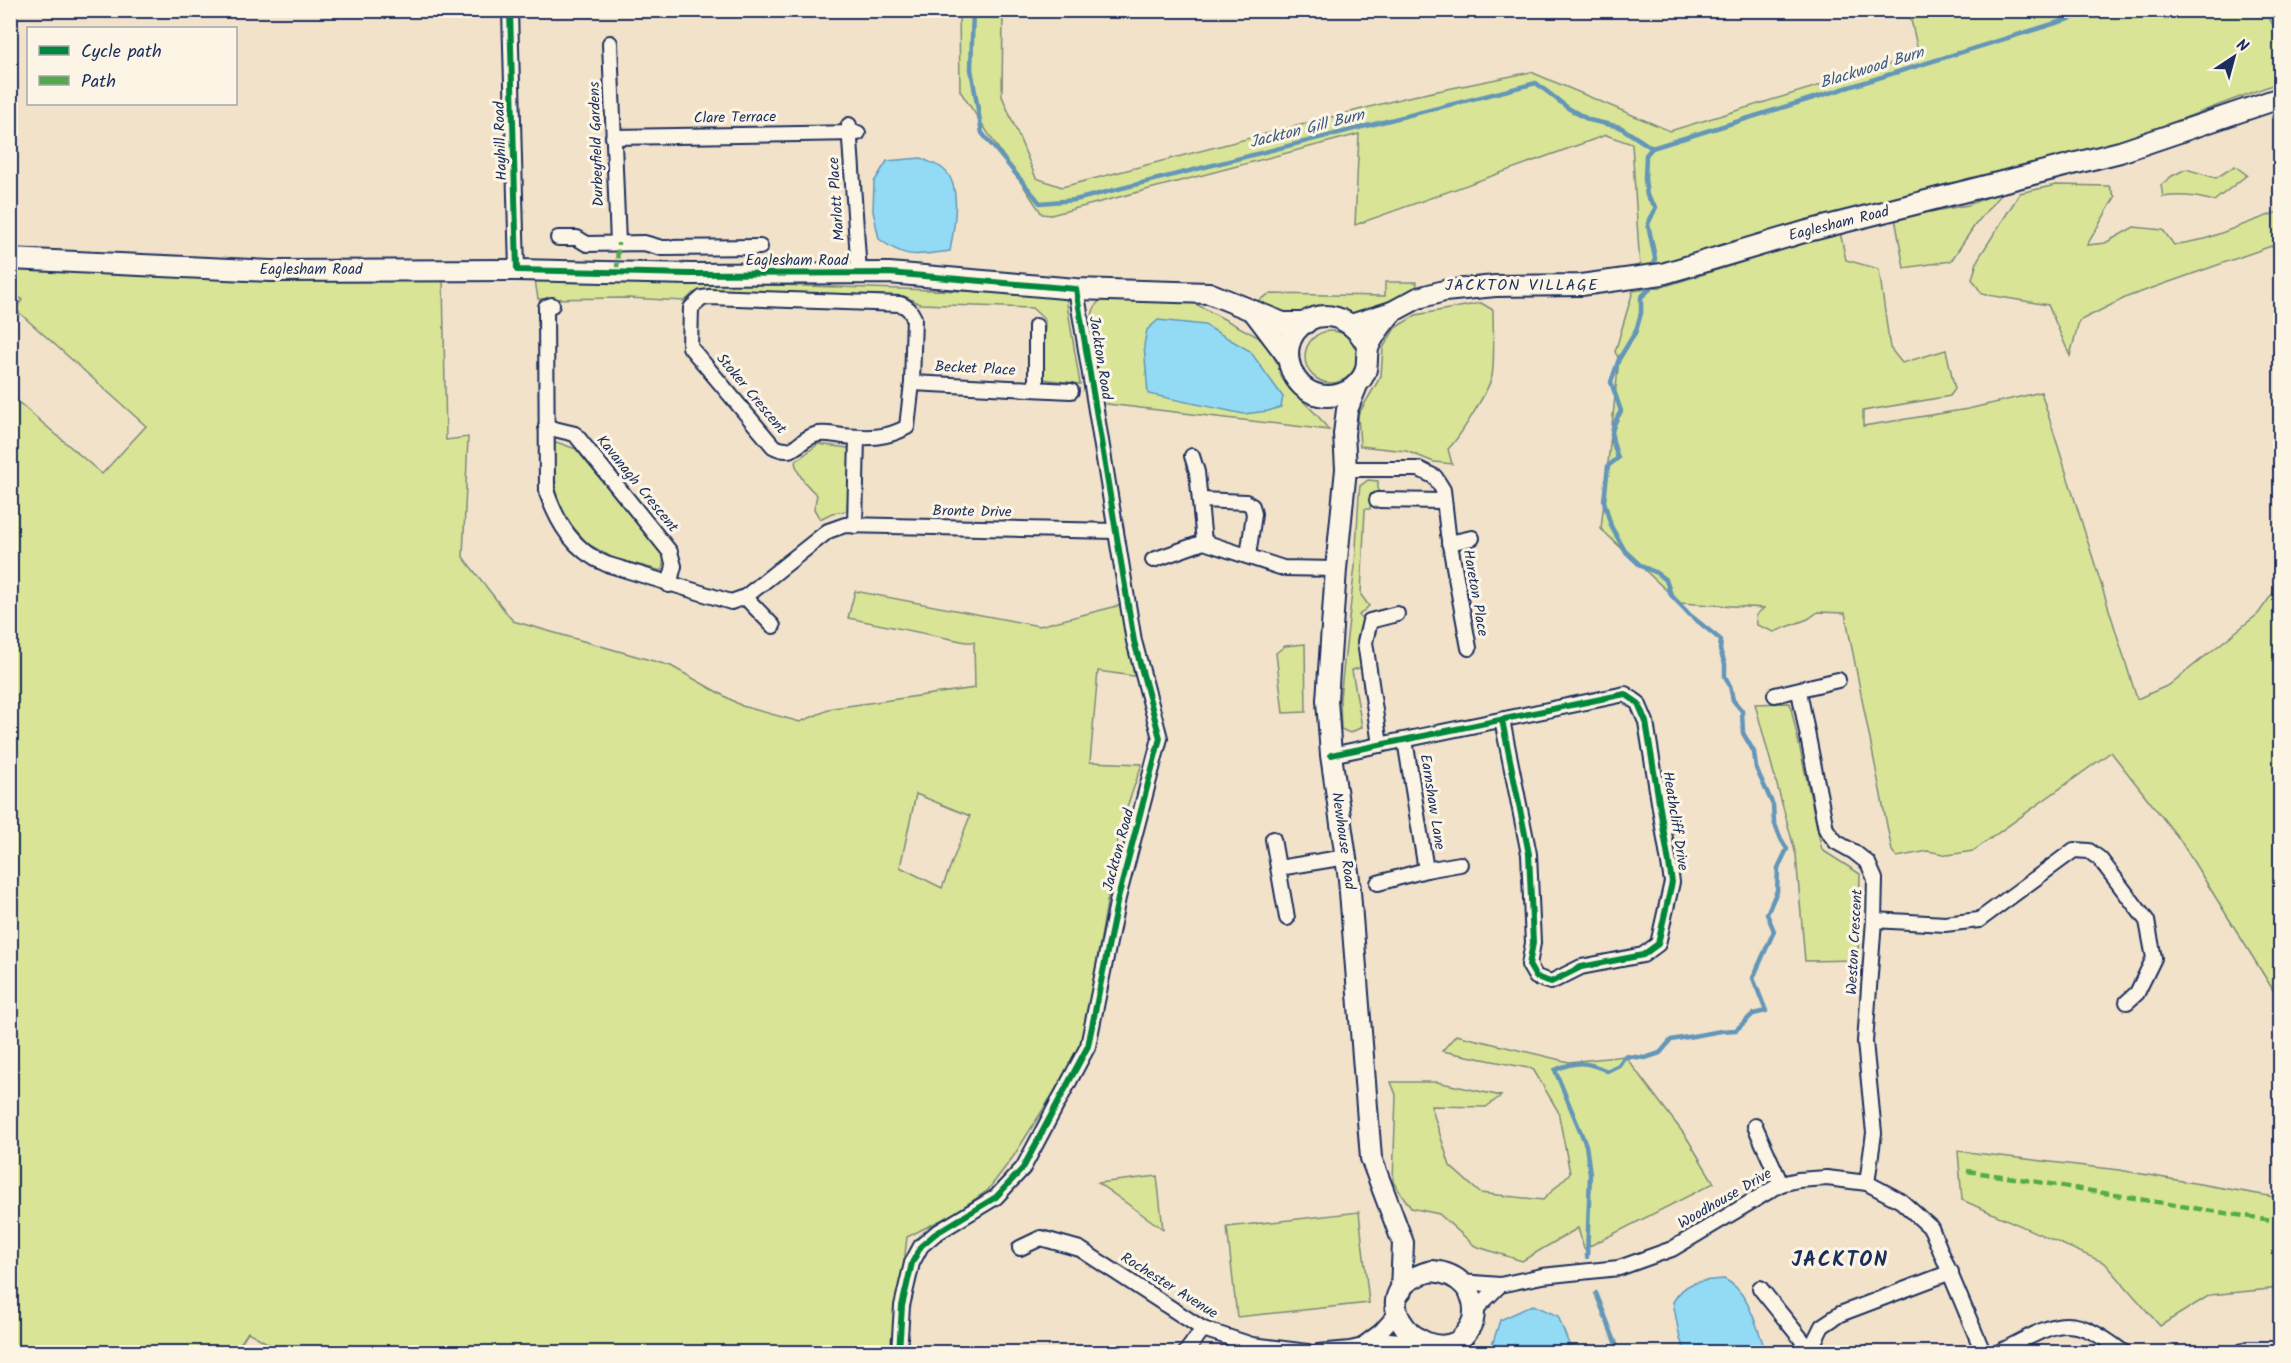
<svg xmlns="http://www.w3.org/2000/svg" width="2291" height="1363" font-family="Kalam,sans-serif">
<rect width="100%" height="100%" fill="#f2e2ca"/>
<filter id="ink" filterUnits="userSpaceOnUse"><feTurbulence type="fractalNoise" baseFrequency=".0167" numOctaves="2"/><feDisplacementMap in="SourceGraphic" scale="12" xChannelSelector="R" yChannelSelector="G"/><feConvolveMatrix kernelMatrix="1 2 1 2 8 2 1 2 1" color-interpolation-filters="sRGB"/></filter>
<g filter="url(#ink)">
<g fill="#d9e496" stroke="#7a8a7a" stroke-width="1.5" fill-rule="evenodd">
<polygon points="959,11 1003,11 1002,96 1036,178 1062,187 1408,97 1531,72 1670,131 1919,55 1909,11 2280,11 2280,82 2113,145 1655,266 1640,268 1632,144 1606,135 1355,225 1359,134 1051,215 1042,214 960,91"/>
<path d="M2235,166L2247,175L2214,201C2196,196 2181,194 2163,197L2161,185L2172,176L2186,169L2216,178Z"/>
<polygon points="2056,185 2109,186 2115,197 2087,245 2105,243 2134,227 2163,230 2174,245 2205,239 2280,211 2280,243 2127,297 2079,321 2070,356 2048,305 1982,294 1972,279 1978,259 2020,193"/>
<polygon points="2003,191 1975,225 1951,261 1904,268 1895,218 1968,205"/>
<polygon points="1840,232 1846,260 1879,269 1890,348 1902,363 1946,350 1955,389 1950,396 1863,411 1863,426 1968,409 2041,392 2137,699 2169,685 2258,614 2280,583 2280,1001 2180,840 2111,752 1973,851 1948,855 1928,851 1897,857 1892,851 1845,613 1818,612 1808,619 1774,632 1757,625 1756,615 1764,608 1680,603 1601,529 1619,359 1615,352 1633,291 1662,287"/>
<path d="M11,268L443,280L446,440L468,437L463,557L513,621L671,666L742,706L800,722L833,708L975,688L974,642H966L848,618L855,591L1039,626L1125,604L1134,676L1098,671L1090,762L1142,764L1120,827L1082,1048L1013,1157L988,1190L953,1214L907,1237L894,1352H283L248,1332L235,1352H11L10,395L102,474L146,426L15,309L22,300L11,288ZM916,794L970,816L942,888L900,867Z"/>
<polygon points="535,280 776,285 1055,294 1066,298 1080,384 1043,379 1045,320 1032,308 920,304 904,296 710,290 693,293 685,301 627,298 538,299"/>
<polygon points="1385,282 1417,282 1416,291 1375,311 1359,315 1336,310 1287,316 1258,304 1257,301 1269,294 1385,296"/>
<path d="M1107,294L1194,303L1258,337L1271,351L1288,386L1318,416L1329,430L1107,404C1102,379 1088,341 1092,316C1093,307 1100,299 1107,294Z"/>
<path d="M1481,303L1493,310C1493,329 1495,359 1492,376C1489,390 1458,440 1448,449L1452,464L1434,462L1406,451L1360,446L1358,415L1381,376L1383,348L1395,328L1416,315Z"/>
<circle cx="1331" cy="357" r="26"/>
<polygon points="556,442 576,449 664,557 662,571 613,558 588,544 566,519 557,502 553,450"/>
<path d="M818,444L848,448L850,453L847,511L832,513L820,519L814,509L817,495C806,485 798,476 795,462Z"/>
<polygon points="1368,480 1378,481 1378,494 1371,494 1370,509 1365,509 1361,595 1369,606 1359,615 1364,621 1363,667 1352,670 1362,727 1350,733 1341,729 1340,698 1355,566 1359,494 1360,486"/>
<polygon points="1305,644 1306,712 1283,713 1276,653 1285,646"/>
<polygon points="1790,703 1822,850 1860,874 1858,960 1805,961 1796,855 1755,704"/>
<polygon points="1456,1035 1569,1062 1625,1056 1687,1138 1714,1183 1584,1249 1578,1228 1522,1261 1475,1246 1439,1214 1411,1208 1393,1182 1396,1095 1391,1082 1437,1082 1501,1096 1486,1107 1431,1106 1450,1166 1480,1193 1543,1200 1570,1173 1558,1111 1533,1069 1442,1051"/>
<polygon points="1958,1151 2119,1170 2280,1198 2280,1288 2210,1295 2160,1326 2105,1263 1962,1200"/>
<polygon points="1157,1176 1163,1229 1098,1183"/>
<polygon points="1359,1212 1369,1303 1237,1317 1227,1227"/>
</g>
<g fill="#93dbf4" stroke="#6396b8" stroke-width="1.5">
<polygon points="2265,11 2280,11 2280,37"/>
<path d="M921,158C928,162 937,164 943,169C963,184 954,229 950,251C917,255 907,260 879,239L873,211L874,182L887,161Z"/>
<polygon points="1158,320 1205,325 1250,351 1283,397 1281,407 1268,411 1244,414 1148,394 1144,345 1147,330"/>
<path d="M1724,1279C1749,1290 1757,1329 1766,1352H1686L1680,1339L1673,1302C1686,1280 1700,1281 1724,1279Z"/>
<polygon points="1533,1305 1558,1316 1572,1352 1490,1352 1500,1320"/>
</g>
<g fill="none" stroke-linecap="round" stroke-linejoin="round">
<g stroke="#6396b8" stroke-width="4.5">
<polyline points="973,10 971,69 982,133 1040,203 1075,200 1536,83 1568,108 1589,120 1620,127 1652,148"/>
<polyline points="1652,148 2098,10"/>
<polyline points="1652,148 1646,155 1645,179 1647,196 1656,207 1648,224 1655,258 1654,264"/>
<path d="M1587,1257L1590,1174L1586,1145L1555,1070C1576,1061 1586,1061 1607,1071L1619,1065L1625,1056L1645,1058L1660,1053L1671,1040L1721,1031L1736,1030L1753,1014L1766,1011L1753,978L1774,931L1767,914L1777,891L1778,868L1787,849L1781,839L1774,822L1773,805L1756,768L1754,752L1743,733L1742,711L1733,700L1730,686L1725,676V664L1720,650L1721,640L1690,615L1671,595L1666,580L1655,572L1641,566L1625,551L1611,526L1604,501L1608,466L1618,458C1610,436 1609,431 1621,411L1611,382L1619,359L1636,331L1641,313V297L1650,289"/>
<polyline points="1596,1293 1619,1352"/>
</g>
<g stroke="#1b2f5e" stroke-width="18">
<g id="street">
<polyline points="510,10 517,270"/>
<polyline points="610,43 618,243"/>
<polyline points="849,125 859,273"/>
<polyline points="613,137 858,133"/>
<polyline points="558,238 577,238 587,244 644,243 662,248 760,247"/>
<path d="M710,297L900,304C908,307 910,310 914,318L912,383L907,427C886,439 867,438 843,436C835,435 826,433 819,434C798,437 797,459 773,446L690,347L691,308L702,298Z"/>
<path d="M552,305L546,307L547,493C558,524 574,551 606,564L731,602L745,597L828,531L845,525L1116,531"/>
<polyline points="912,383 1071,391"/>
<polyline points="1036,389 1036,326"/>
<polyline points="546,427 575,434 670,552 674,566 669,585"/>
<polyline points="1192,456 1197,472 1204,542"/>
<polyline points="1346,469 1419,469 1435,477 1443,490 1448,534 1469,648"/>
<polyline points="1201,500 1246,502 1252,506 1254,514 1248,556"/>
<polyline points="1377,500 1444,501"/>
<polyline points="855,526 857,437"/>
<polyline points="1449,543 1472,538"/>
<polyline points="1153,560 1204,542 1283,568 1336,569"/>
<polyline points="745,597 773,626"/>
<polyline points="1799,691 1826,829 1836,842 1854,852 1868,863 1875,879 1874,920 1865,1042 1874,1133 1867,1183"/>
<polyline points="1775,695 1838,680"/>
<polyline points="1405,740 1426,870"/>
<polyline points="1380,745 1365,642 1370,621 1397,614"/>
<polyline points="1331,755 1625,694 1638,703 1646,722 1672,882 1658,944 1643,955 1581,967 1551,982 1536,977 1529,965 1533,943 1529,854 1502,720"/>
<polyline points="1273,839 1287,918"/>
<polyline points="1279,868 1346,857"/>
<polyline points="1378,883 1426,870 1460,864"/>
<polyline points="1874,920 1945,924 1979,920 2074,850 2089,851 2100,859 2147,921 2154,958 2137,993 2127,1002"/>
<polyline points="1755,1126 1781,1184"/>
<polyline points="1020,1248 1041,1238 1080,1249 1203,1329 1252,1345 1308,1352"/>
<polyline points="1461,1282 1500,1285 1542,1276 1619,1268 1672,1249 1781,1184 1798,1180 1827,1178 1867,1183 1901,1201 1931,1228 1983,1352"/>
<polyline points="1760,1288 1810,1350"/>
<polyline points="1474,1311 1500,1285"/>
<polyline points="1365,1343 1381,1331 1397,1313"/>
<polyline points="899,1352 902,1306 912,1263 921,1246 935,1234 996,1197 1023,1168 1088,1046 1118,898 1160,738 1134,641 1076,289"/>
<polyline points="1186,1352 1203,1329"/>
<polyline points="1318,1352 1350,1349 1389,1340 1413,1342"/>
<polyline points="1809,1352 1822,1326 1840,1314 1951,1272"/>
<path d="M1999,1352C2056,1324 2067,1309 2123,1352"/>
<polyline points="2241,1352 2247,1349 2280,1349"/>
</g>
</g>
<g stroke="#1b2f5e" stroke-width="24">
<g id="secondary">
<polyline points="10,259 271,271 517,270 691,274 889,273 1076,289 1209,293 1283,323 1306,323"/>
<polyline points="1254,312 1288,357"/>
<polyline points="1351,325 1392,312 1418,298 1444,291 1495,286 1581,285 1662,274 1804,232 2120,152 2280,98"/>
<path d="M1368,348C1356,318 1318,302 1295,332C1279,355 1293,389 1319,395C1332,398 1348,394 1357,384C1372,369 1364,359 1369,346C1374,333 1384,322 1392,312"/>
<polyline points="1357,385 1347,410 1344,434 1346,469 1336,569 1327,700 1331,755 1349,879 1371,1158 1403,1243 1401,1291"/>
<path d="M1432,1271C1458,1273 1479,1292 1473,1320C1470,1329 1464,1336 1457,1342C1416,1363 1357,1289 1432,1271Z"/>
</g>
</g>
<use href="#street" stroke="#fcf5e5" stroke-width="14"/>
<use href="#secondary" stroke="#fcf5e5" stroke-width="20"/>
<g stroke="#52ab49" stroke-width="4.5" stroke-dasharray="9 4.5" stroke-linecap="butt">
<polyline points="617,272 618,243"/>
<path d="M1967,1171C2072,1186 2176,1207 2280,1221"/>
</g>
<g stroke="#fcf5e5" stroke-width="10">
<g id="cycleway">
<polyline points="510,10 517,270 691,274 889,273 1076,289 1134,641 1160,738 1118,898 1088,1046 1023,1168 996,1197 935,1234 921,1246 912,1263 902,1306 899,1352"/>
<polyline points="1331,755 1625,694 1638,703 1646,722 1672,882 1658,944 1643,955 1581,967 1551,982 1536,977 1529,965 1533,943 1529,854 1502,720"/>
</g>
</g>
<use href="#cycleway" stroke="#00873e" stroke-width="6"/>
</g>
</g>
<g text-anchor="middle" dominant-baseline="central" stroke-width="6" stroke-linejoin="round" paint-order="stroke">
<g font-size="15" fill="#1b2f5e" stroke="#fcf5e5">
<text transform="translate(735 118) rotate(-1)">Clare Terrace</text>
<text transform="translate(501 141) rotate(-92)">Hayhill Road</text>
<text transform="translate(597 144) rotate(-92)">Durbeyfield Gardens</text>
<text transform="translate(837 199) rotate(-94)">Marlott Place</text>
<text transform="translate(1839 224) rotate(-14)">Eaglesham Road</text>
<text x="797" y="261">Eaglesham Road</text>
<text x="311" y="270">Eaglesham Road</text>
<text transform="translate(1100 358) rotate(81)">Jackton Road</text>
<text transform="translate(975 369) rotate(3)">Becket Place</text>
<text transform="translate(751 394) rotate(50)">Stoker Crescent</text>
<text transform="translate(637 484) rotate(51)">Kavanagh Crescent</text>
<text transform="translate(972 512) rotate(1)">Bronte Drive</text>
<text transform="translate(1475 593) rotate(80)">Hareton Place</text>
<text transform="translate(1432 802) rotate(81)">Earnshaw Lane</text>
<text transform="translate(1675 821) rotate(81)">Heathcliff Drive</text>
<text transform="translate(1343 841) rotate(82)">Newhouse Road</text>
<text transform="translate(1119 850) rotate(-75)">Jackton Road</text>
<text transform="translate(1855 942) rotate(-87)">Weston Crescent</text>
<text transform="translate(1725 1199) rotate(-30)">Woodhouse Drive</text>
<text transform="translate(1169 1286) rotate(32)">Rochester Avenue</text>
</g>
<g font-size="16" font-style="italic" fill="#395a84" stroke="#fcf5e5">
<text transform="translate(1872 68) rotate(-17)">Blackwood Burn</text>
<text transform="translate(1307 129) rotate(-14)">Jackton Gill Burn</text>
</g>
<g font-size="16" letter-spacing="1.5" fill="#1b2f5e" stroke="#fcf5e5">
<text x="1522" y="285">JACKTON VILLAGE</text>
</g>
<g font-size="21" font-weight="bold" letter-spacing="1.5" fill="#1b2f5e" stroke="#fcf5e5">
<text x="1840" y="1260">JACKTON</text>
</g>
</g>
<rect width="2291" height="1363" fill="none" stroke="#fcf5e5" stroke-width="36"/>
<rect x="18" y="18" width="2255" height="1327" fill="none" stroke="#1b2f5e" stroke-width="2" filter="url(#ink)"/>
<rect x="27" y="27" width="210" height="78" fill="#fcf5e5" stroke="#a2a6af" stroke-width="1.5"/>
<rect x="39" y="46" width="30" height="9" fill="#00873e" stroke="#a2a6af" stroke-width="1.5"/>
<text x="81" y="57" font-size="18" fill="#1b2f5e">Cycle path</text>
<rect x="39" y="76" width="30" height="9" fill="#52ab49" stroke="#a2a6af" stroke-width="1.5"/>
<text x="81" y="87" font-size="18" fill="#1b2f5e">Path</text>
<g transform="translate(2234 57) rotate(36)" stroke="#fcf5e5" stroke-width="4.5" paint-order="stroke">
<path d="M0-4.5L10 22L0 15L-10 22Z" fill="#1b2f5e"/>
<text y="-9" font-size="16" font-weight="bold" text-anchor="middle" fill="#1b2f5e">N</text>
</g>
</svg>
